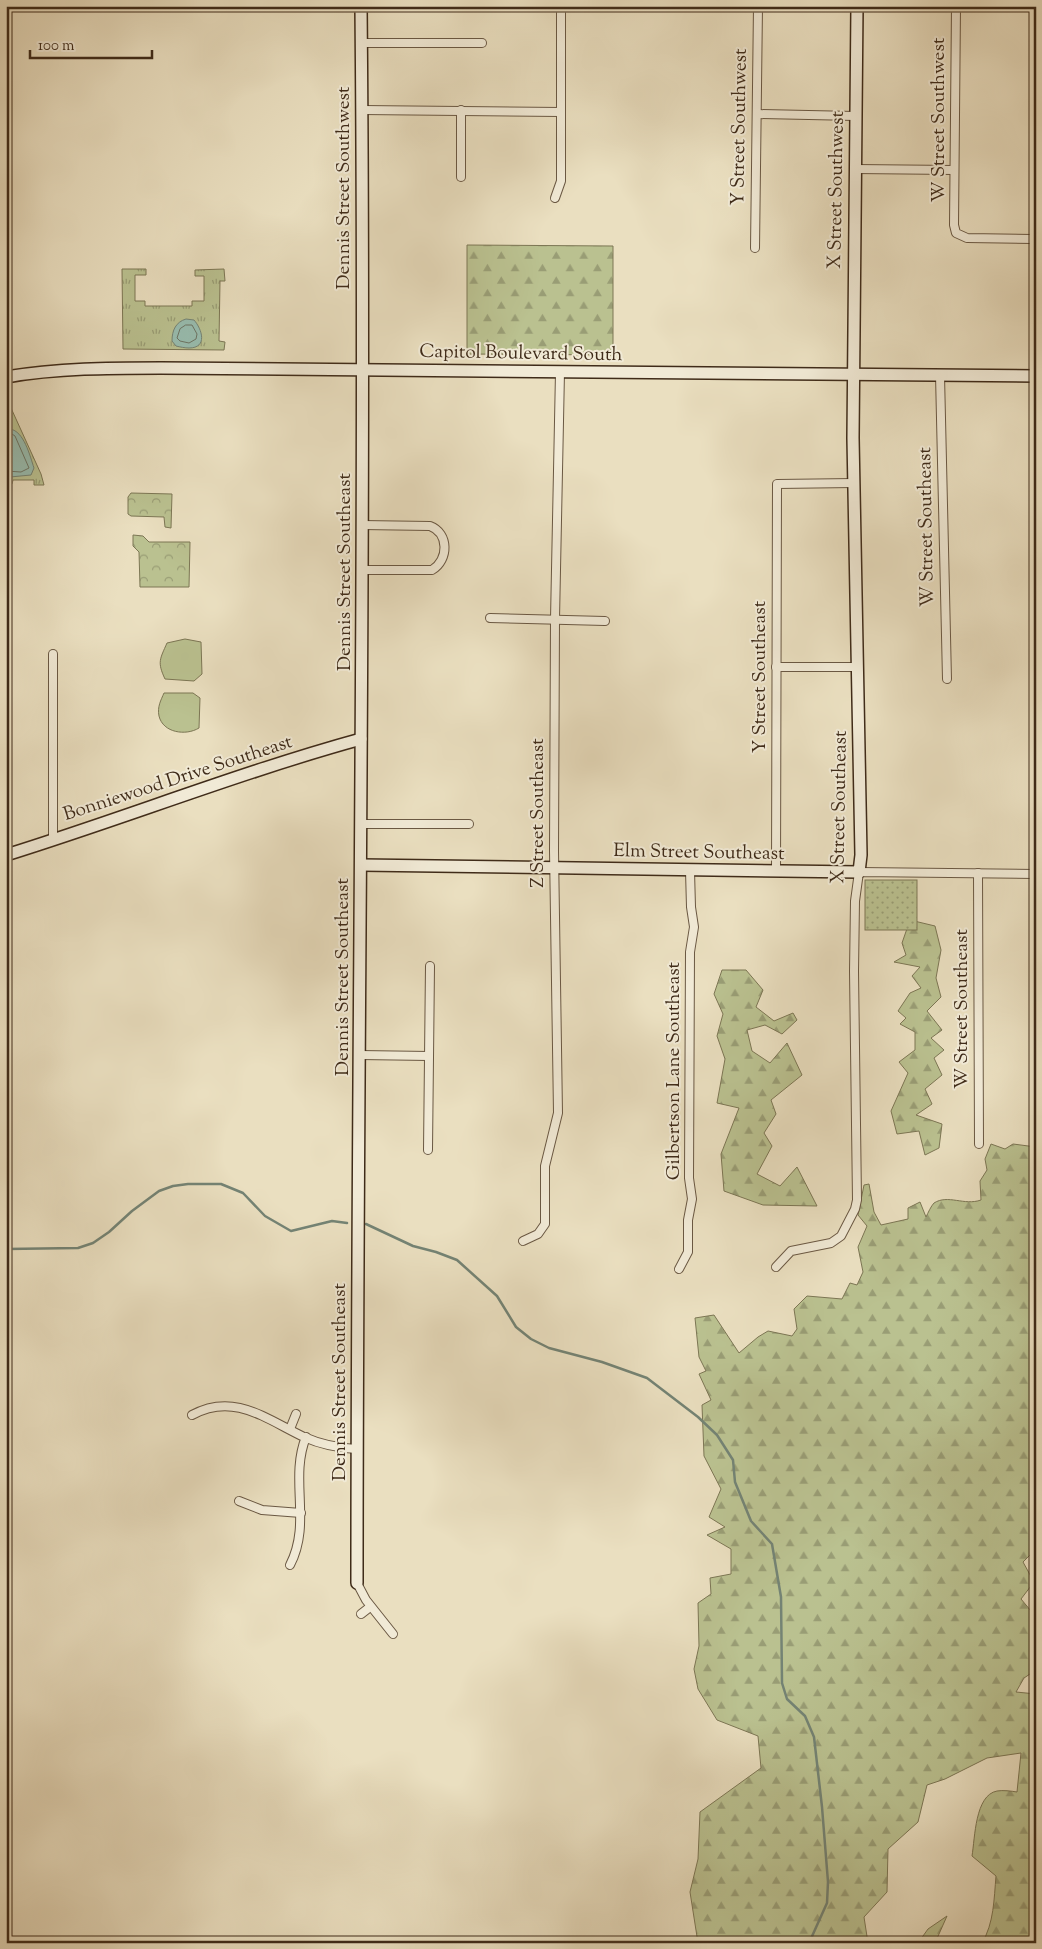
<svg xmlns="http://www.w3.org/2000/svg" width="1042" height="1949" font-family="'Sorts Mill Goudy',serif">
<defs>
<pattern id="grass-tufts" width="24" height="20" patternUnits="userSpaceOnUse" patternTransform="scale(1.25)"><rect width="24" height="20" fill="#bac190"/><path d="M3 7l-1-3M5 7V3M7 7l1-3M15 17l-1-3M17 17v-4M19 17l1-3" fill="none" stroke="#999d75"/></pattern>
<pattern id="forest-firs" width="22" height="20" patternUnits="userSpaceOnUse" patternTransform="scale(1.25)"><rect width="22" height="20" fill="#bac190"/><path d="M5 1l3.5 6h-7zM16 11l3.5 6h-7z" fill="#999d75"/></pattern>
<pattern id="park-crowns" width="20" height="18" patternUnits="userSpaceOnUse" patternTransform="scale(1.25)"><rect width="20" height="18" fill="#bac190"/><path d="M2 6a3 3 0 1 1 6 0M12 15a3 3 0 1 1 6 0" fill="none" stroke="#999d75"/></pattern>
<pattern id="garden-dots" width="8" height="8" patternUnits="userSpaceOnUse" patternTransform="scale(1.25)"><rect width="8" height="8" fill="#bac190"/><path d="M2 2h.1M6 6h.1" fill="none" stroke="#999d75" stroke-width="1.8" stroke-linecap="round"/></pattern>
</defs>
<rect width="100%" height="100%" fill="#eadfc0"/>
<filter id="stains"><feTurbulence type="fractalNoise" baseFrequency=".004" numOctaves="4"/><feColorMatrix values="0 0 0 0 .2 0 0 0 0 .09 0 0 0 0 .02 0 0 0 .5 -.17"/></filter>
<radialGradient id="worn" r=".72"><stop offset=".6" stop-color="#630" stop-opacity="0"/><stop offset="1" stop-color="#630" stop-opacity=".3"/></radialGradient>
<g fill="url(#grass-tufts)" stroke="#7c7654">
<polygon points="122,269 146,269 146,275 135,275 135,301 145,301 145,306 192,306 192,301 204,301 204,276 195,276 195,270 224,269 225,281 220,281 219,341 225,342 224,350 123,349"/>
<polygon points="6,397 41,474 44,485 34,485 34,480 13,480 12,484 6,485"/>
</g>
<g fill="url(#forest-firs)" stroke="#7c7654">
<polygon points="467,245 613,246 613,355 467,354"/>
<polygon points="910,920 935,926 941,950 936,978 941,997 927,1011 942,1030 931,1038 944,1050 934,1058 942,1075 925,1089 932,1104 916,1115 942,1124 939,1148 925,1155 919,1131 897,1134 891,1111 908,1073 899,1062 915,1050 915,1032 900,1024 906,1018 898,1011 910,993 921,988 912,976 920,967 894,962 906,955 902,943"/>
<polygon points="722,970 746,970 763,990 756,1007 774,1021 793,1013 797,1020 782,1034 765,1025 747,1030 752,1051 770,1063 787,1043 802,1075 771,1100 776,1114 764,1133 772,1146 757,1174 780,1186 797,1167 817,1206 763,1205 724,1191 721,1154 739,1108 717,1103 725,1059 717,1036 723,1014 714,994"/>
<path d="M991,1144L1005,1149L1013,1144L1036,1147V1549L1023,1562L1034,1582L1021,1599L1036,1617V1670L1024,1678L1016,1692L1036,1694V1943H982C994,1923 994,1899 996,1876L972,1856C975,1838 975,1795 997,1791C1003,1790 1011,1791 1017,1792L1021,1753L987,1758L945,1779L927,1785L918,1822L888,1849L887,1892L864,1917L868,1943H698L690,1892L698,1859L700,1812L761,1768L758,1736L717,1720L698,1689L694,1669L699,1646L698,1603L711,1594L710,1578L731,1574V1549L707,1535L725,1527L709,1517L721,1489L704,1456L702,1405L711,1400L699,1374L706,1371L699,1357L695,1318L714,1315L739,1353L758,1337L768,1331L792,1336L797,1329L794,1309L807,1296L842,1299L850,1283L857,1285L863,1272L858,1247L867,1226L858,1215L864,1185L869,1184L874,1212L881,1225L908,1219V1208L920,1202L926,1217C928,1213 931,1206 934,1203C948,1194 964,1206 981,1200L980,1181L987,1170L985,1159Z"/>
<polygon points="947,1916 935,1943 918,1943 928,1929"/>
</g>
<g fill="url(#park-crowns)" stroke="#7c7654">
<polygon points="131,493 172,494 171,528 165,527 164,517 131,516 128,514 128,497"/>
<polygon points="133,535 143,536 149,542 190,542 189,587 140,587 139,552 133,546"/>
</g>
<rect fill="url(#garden-dots)" stroke="#7c7654" x="865" y="880" width="52" height="50"/>
<g fill="#bac190" stroke="#7c7654">
<path d="M185,639L201,642L202,674L194,681L165,679C157,662 160,659 167,643Z"/>
<path d="M164,693H193L200,698L199,728C186,736 163,733 159,716C157,707 161,700 164,693Z"/>
</g>
<g fill="#98bdb0" stroke="#748374">
<path d="M186,319L194,320C202,329 208,348 189,348C185,348 180,347 176,346L172,341C172,330 176,322 186,319Z"/>
<path d="M10,429C24,431 30,456 34,468L31,475L10,477L7,475L6,431Z"/>
</g>
<g fill="none" stroke-linecap="round" stroke-linejoin="round">
<g stroke="#6c7464" stroke-width="1">
<polygon points="186,325 192,325 197,334 196,339 189,343 180,341 177,338 180,329"/>
<polyline points="6,435 12,434 15,436 29,468 21,472 6,471"/>
</g>
<g stroke="#748374" stroke-width="2.5">
<polyline points="366,1224 413,1246 436,1252 457,1260 497,1296 516,1327 531,1339 549,1348 602,1362 647,1378 698,1417 717,1435 733,1460 735,1482 751,1521 772,1544 781,1597 782,1683 787,1699 805,1716 814,1737 822,1807 828,1882 827,1903 809,1943"/>
<polyline points="6,1249 78,1248 93,1243 109,1232 132,1211 159,1191 173,1186 188,1184 221,1184 243,1193 265,1216 291,1231 332,1221 347,1223"/>
</g>
<g stroke="#6a5843" stroke-width="10">
<g id="street">
<polyline points="956,6 954,225 956,233 967,238 1033,239 1036,237"/>
<polyline points="361,43 482,43"/>
<polyline points="362,110 561,112"/>
<polyline points="757,114 855,116"/>
<polyline points="855,169 954,170"/>
<polyline points="461,177 461,110"/>
<polyline points="555,198 561,181 561,6"/>
<polyline points="755,248 758,6"/>
<polyline points="940,375 947,679"/>
<path d="M362,570H432C449,560 449,533 430,526L362,525"/>
<polyline points="490,618 605,621"/>
<polyline points="53,654 53,839"/>
<polyline points="776,667 857,667"/>
<polyline points="361,824 469,824"/>
<polyline points="776,871 777,484 854,483"/>
<polyline points="978,873 979,1144"/>
<polyline points="360,1055 429,1056"/>
<polyline points="428,1150 430,966"/>
<polyline points="523,1241 538,1234 545,1224 545,1166 558,1113 554,851 555,619 560,372"/>
<polyline points="776,1267 791,1251 831,1243 841,1236 855,1209 857,1200 854,971 855,901 859,872 1036,874"/>
<polyline points="679,1269 688,1252 688,1220 692,1199 689,1178 690,952 694,927 691,907 690,871"/>
<path d="M192,1415C234,1392 266,1419 304,1437C322,1445 338,1448 357,1449"/>
<polyline points="290,1429 296,1414"/>
<polyline points="239,1501 262,1510 301,1513"/>
<path d="M290,1565C312,1523 289,1479 306,1437"/>
<polyline points="357,1583 366,1600 393,1634"/>
<polyline points="361,1614 370,1607"/>
</g>
</g>
<g stroke="#3f2b19" stroke-width="14">
<g id="secondary">
<path d="M6,377C58,368 110,368 161,368L1036,376"/>
<path d="M6,855C125,818 241,772 361,739"/>
<polyline points="361,865 859,872 861,855 853,438 857,6"/>
<path d="M357,1583C357,1058 366,532 361,6"/>
</g>
</g>
<use href="#street" stroke="#f1ead6" stroke-width="8"/>
<use href="#secondary" stroke="#f1ead6" stroke-width="11"/>
</g>
<g text-anchor="middle" dominant-baseline="central" stroke-width="4" stroke-linejoin="round" paint-order="stroke">
<g font-size="19" fill="#3f2b19" stroke="#f1ead6">
<text transform="translate(939 120) rotate(-90)">W Street Southwest</text>
<text transform="translate(740 127) rotate(-89)">Y Street Southwest</text>
<text transform="translate(344 188) rotate(-90)">Dennis Street Southwest</text>
<text transform="translate(837 190) rotate(-89)">X Street Southwest</text>
<text transform="translate(521 354) rotate(1)">Capitol Boulevard South</text>
<text transform="translate(927 527) rotate(-91)">W Street Southeast</text>
<text transform="translate(345 572) rotate(-90)">Dennis Street Southeast</text>
<text transform="translate(760 677) rotate(-90)">Y Street Southeast</text>
<text transform="translate(178 779) rotate(-18)">Bonniewood Drive Southeast</text>
<text transform="translate(840 807) rotate(-89)">X Street Southeast</text>
<text transform="translate(538 813) rotate(-90)">Z Street Southeast</text>
<text transform="translate(699 853) rotate(1)">Elm Street Southeast</text>
<text transform="translate(343 977) rotate(-90)">Dennis Street Southeast</text>
<text transform="translate(962 1009) rotate(-90)">W Street Southeast</text>
<text transform="translate(674 1071) rotate(-90)">Gilbertson Lane Southeast</text>
<text transform="translate(340 1382) rotate(-90)">Dennis Street Southeast</text>
</g>
</g>
<rect width="1042" height="1949" fill="none" stroke="#eadfc0" stroke-width="25"/>
<rect x="8" y="8" width="1027" height="1934" fill="none" stroke="#3f2b19" stroke-width="2.5"/>
<rect x="12" y="12" width="1017" height="1924" fill="none" stroke="#3f2b19"/>
<path d="M30 50v8h122v-8" fill="none" stroke="#3f2b19" stroke-width="2.5"/>
<text x="38" y="50" font-size="15" fill="#3f2b19" stroke="#f1ead6" stroke-width="4" paint-order="stroke">100 m</text>
<rect width="100%" height="100%" filter="url(#stains)"/>
<rect width="100%" height="100%" fill="url(#worn)"/>
</svg>
